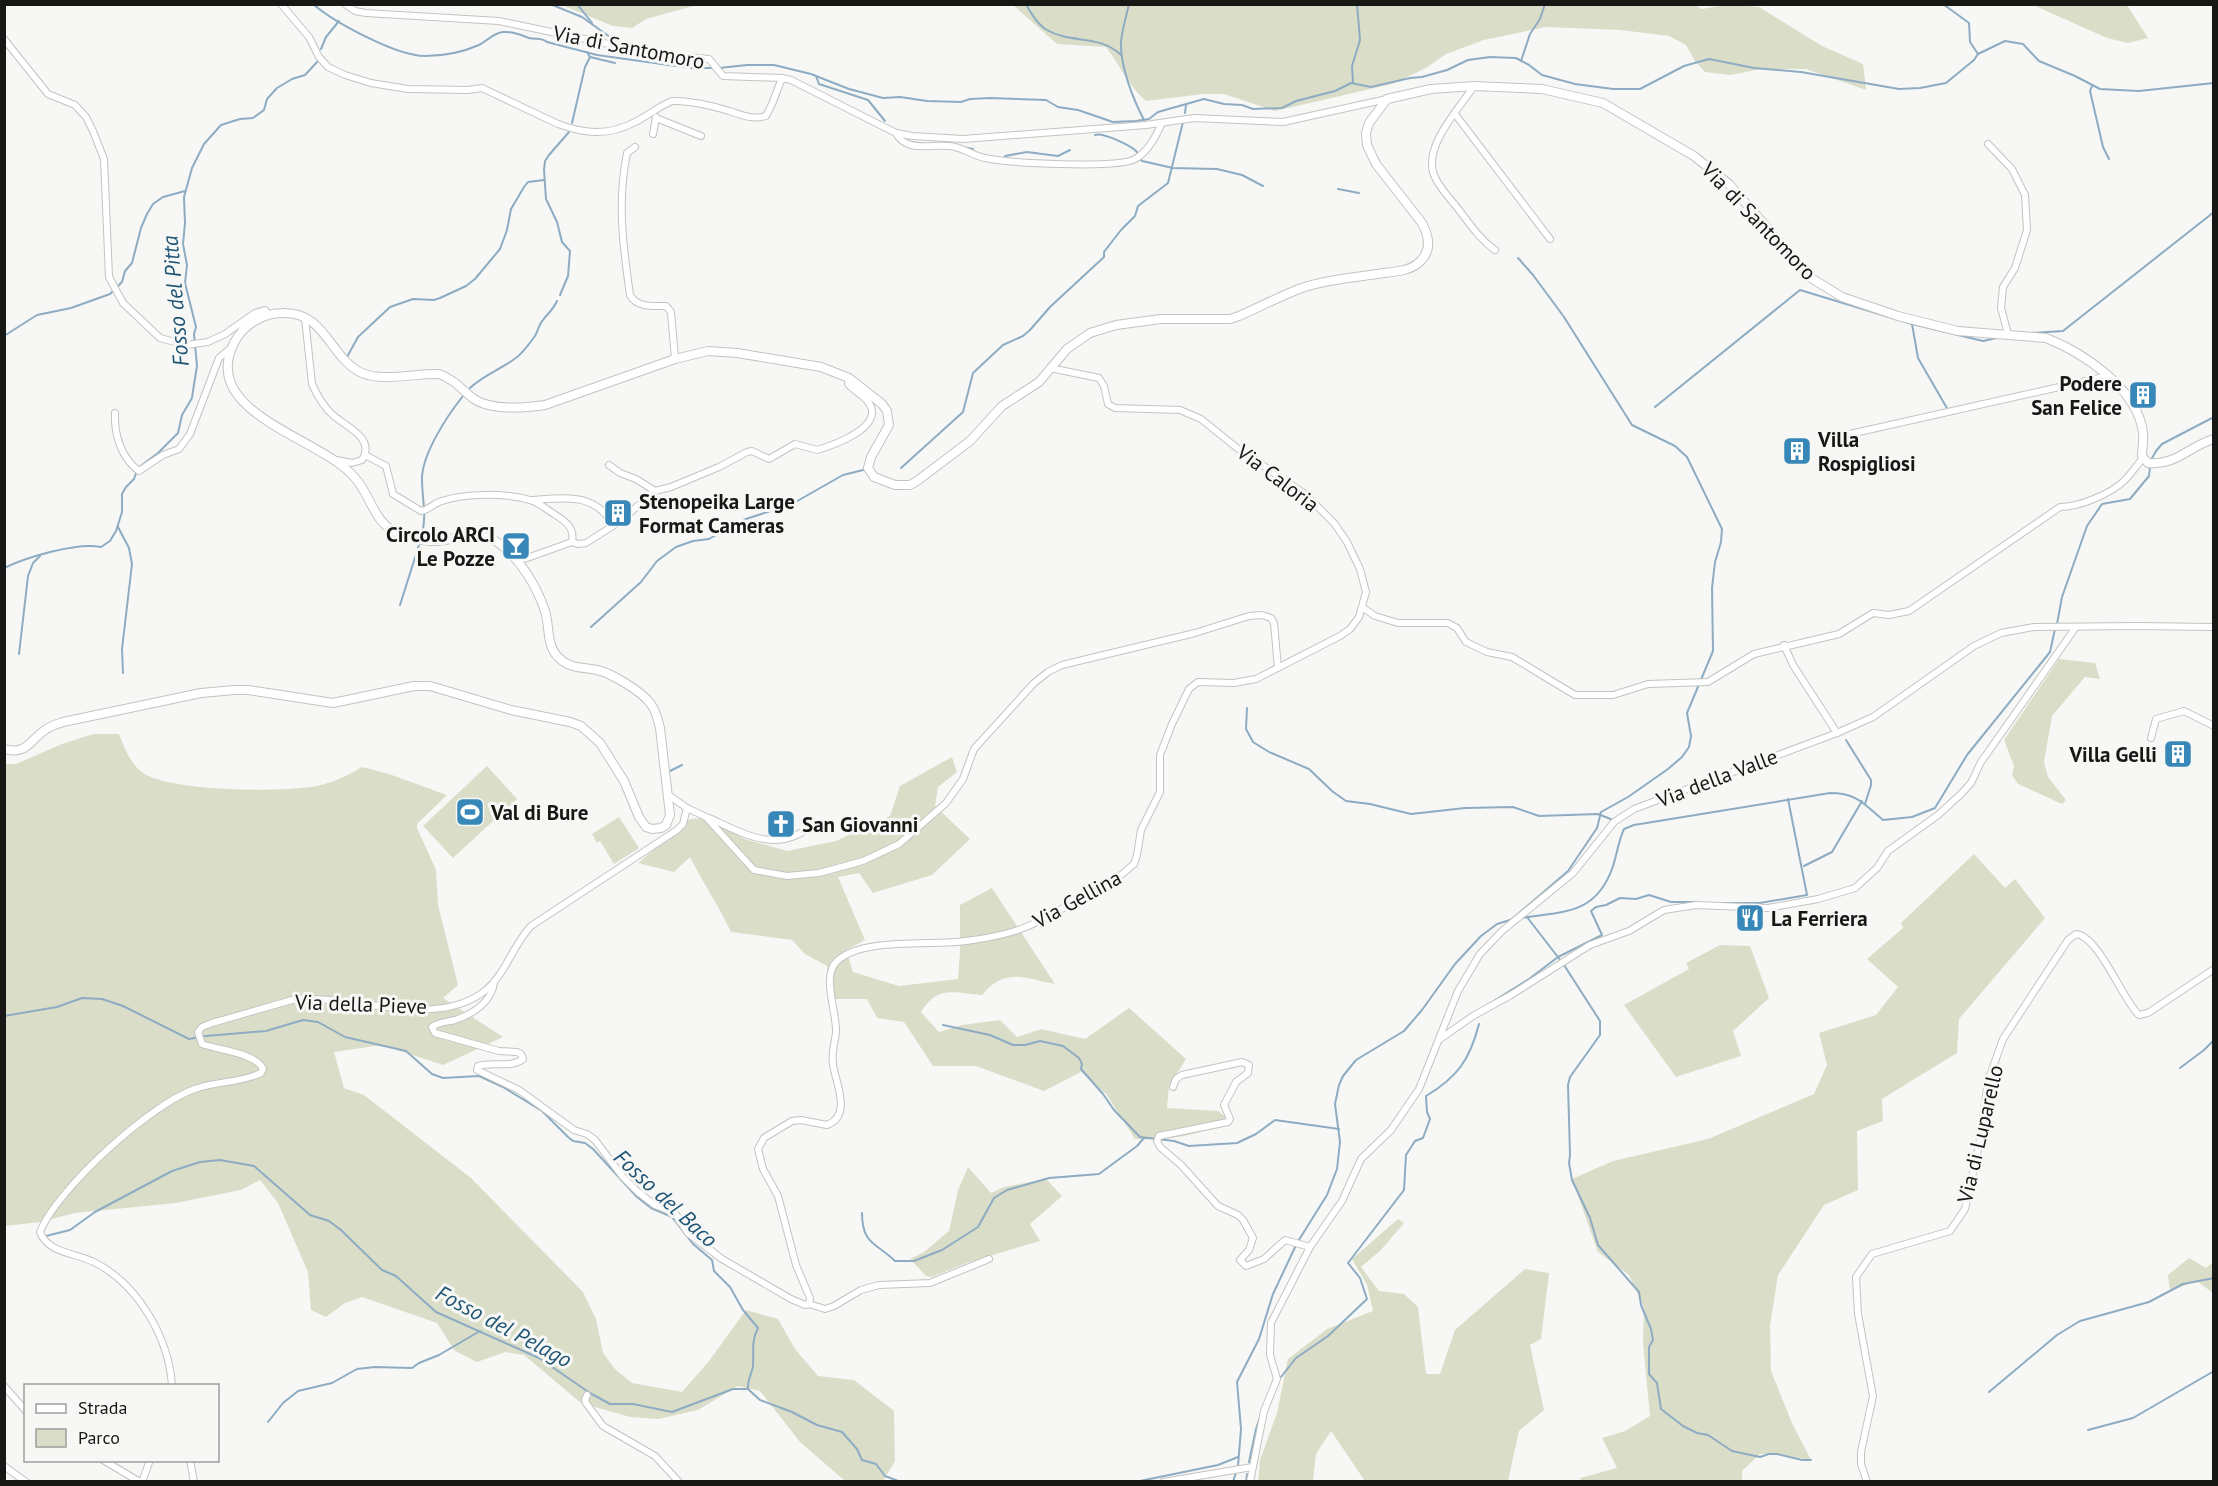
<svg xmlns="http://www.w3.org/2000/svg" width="2218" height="1486" font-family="'PT Sans',sans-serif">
<rect width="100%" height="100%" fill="#f7f8f5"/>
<g fill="#dadec8">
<path d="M1693,4L1702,9L1731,4L1759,7L1822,46L1863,64L1866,90L1806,69H1761L1730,75L1705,72L1695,61L1686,45L1669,36L1620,30L1546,27L1484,40L1446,54L1426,68L1392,84L1275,111L1224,94H1203L1146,101C1129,87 1120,65 1106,47L1057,44L1013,5Z"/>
<polygon points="562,5 697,5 646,19 632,28 613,26"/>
<polygon points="2033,5 2127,5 2148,38 2128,43 2107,38"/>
<polygon points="2059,659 2095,663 2100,679 2085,677 2052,716 2044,762 2048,777 2066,800 2062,804 2018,784 2012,775 2014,766 2004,740"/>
<path d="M93,734H119C125,749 131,766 146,775C178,791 275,792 311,787C330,784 345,777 362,767L389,774L447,795L417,824V828L436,870L438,905L458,985L443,998L503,1037L443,1065L382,1045L334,1052L344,1088L364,1095L471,1178L583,1292L596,1319L603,1353L615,1369L632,1383L682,1392L709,1361L746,1310L778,1319L795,1349L818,1376L854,1380L894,1411L895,1461L883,1481H845L800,1442L760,1391L738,1386L698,1410L658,1419L630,1417L581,1403L524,1355L505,1352L477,1362L455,1351L437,1323L362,1297L345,1303L326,1317L311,1310L308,1272L278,1203L260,1180L241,1190L176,1203L75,1213L40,1222L5,1226L4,764H16L62,744Z"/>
<path d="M952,757L957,772L938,787L935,806L970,839L932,875L873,893L859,873L838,877L865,940L846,950L853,972L899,986L958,979L960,952V905L992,888L1055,984C1024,978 1005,967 982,995C952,993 939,985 921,1012L939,1032L962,1025L1000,1020L1017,1037L1041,1029L1085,1039L1129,1008L1186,1059L1169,1086L1167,1108L1218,1111L1226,1117C1214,1136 1156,1141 1135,1139L1106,1094L1081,1072L1044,1091L976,1066H933L904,1022L877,1018L867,999H829L827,966L805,954L792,940L731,932C719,906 703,883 690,857L674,872L638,863L690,819L701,818L745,839L787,851L836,841L890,816L900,786Z"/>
<polygon points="487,766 517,799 453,858 423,826"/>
<polygon points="619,817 639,848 614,864 600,841 597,843 592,834"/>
<polygon points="1974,854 2005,888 2015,879 2045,918 1959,1019 1957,1053 1882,1099 1883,1121 1857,1131 1858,1190 1824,1205 1778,1275 1770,1326 1771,1371 1792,1423 1811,1460 1775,1454 1760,1454 1742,1471 1742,1481 1581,1481 1580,1478 1617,1468 1602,1438 1625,1431 1650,1416 1643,1343 1644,1308 1629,1275 1598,1252 1572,1179 1613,1161 1708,1139 1814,1094 1827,1065 1819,1033 1876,1015 1898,987 1867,959 1903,928 1901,923"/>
<polygon points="1720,945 1750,946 1769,998 1733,1031 1741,1056 1676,1077 1624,1005 1689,969 1686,963"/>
<polygon points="968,1167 991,1193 1004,1187 1046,1179 1062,1196 1030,1224 1040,1241 969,1262 932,1277 926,1276 910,1259 924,1252 949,1231 958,1190"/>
<polygon points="1398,1219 1404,1223 1381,1250 1361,1267 1379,1291 1404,1294 1418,1307 1426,1374 1440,1374 1455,1330 1525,1269 1549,1273 1541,1339 1530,1345 1544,1410 1519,1431 1508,1481 1365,1481 1331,1431 1316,1454 1313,1481 1258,1481 1260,1460 1277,1413 1288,1359 1327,1329 1373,1311 1367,1285 1352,1259"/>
<polygon points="2189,1258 2206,1268 2213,1262 2213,1293 2197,1281 2170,1291 2168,1275"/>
</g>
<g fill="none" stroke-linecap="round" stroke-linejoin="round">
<g stroke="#8dacc3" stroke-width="2">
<path d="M313,4C335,23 397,56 425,56C442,56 463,52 479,45C487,41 493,33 503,32C512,31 521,35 529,38C536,40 541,37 547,42L597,55L690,68H714"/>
<polyline points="550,4 582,17 621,45"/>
<polyline points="577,4 592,23"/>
<path d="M1026,4C1031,13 1037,24 1047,30C1071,44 1099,34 1121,55"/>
<path d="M1129,4C1126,17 1122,30 1121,42C1120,66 1133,99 1144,120"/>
<polyline points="1943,4 1969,23 1970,42 1978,54"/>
<polyline points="321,49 326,37 339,21"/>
<polyline points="587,52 590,57 615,63"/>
<polyline points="1521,61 1530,34 1540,19 1545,4"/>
<polyline points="719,68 747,65 774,65 811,74 849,89 883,98 900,97 927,101 961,102 970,99 990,98 1046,100 1058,107 1078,110 1113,122 1136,121 1149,119 1158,112 1204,99 1224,104 1242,105 1253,109 1282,108 1296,101 1335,91 1351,83 1371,87 1410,78 1422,77 1447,70 1468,60 1490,57 1516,58 1529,65 1542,75 1575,84 1613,89 1640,89 1684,66 1709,59 1754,68 1801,72 1899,89 1920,88 1946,83 1974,60 1978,54 2005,41 2023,44 2039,61 2075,76 2100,89 2139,91 2214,83"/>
<polyline points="816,76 819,84 868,100 885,121"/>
<polyline points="1353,83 1352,66 1360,40 1357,4"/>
<polyline points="2092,86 2090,91 2103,147 2109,159"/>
<polyline points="1185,113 1186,105"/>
<polyline points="572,123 585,67 590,57"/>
<path d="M1095,135C1103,132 1132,146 1137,152C1138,155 1139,158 1142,161L1173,168L1217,169L1242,175L1263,186"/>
<polyline points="910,142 925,144"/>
<polyline points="963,147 973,149"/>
<polyline points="1005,156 1027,152 1058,156 1070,150"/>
<polyline points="1338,189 1359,193"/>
<polyline points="560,295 568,276 570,251 562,242 557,222 546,199 544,170 545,161 549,155 569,132"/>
<polyline points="1912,324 1918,358 1948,410"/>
<polyline points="2030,333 2063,331 2214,212"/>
<polyline points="4,336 37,315 71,308 110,294 122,282 125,271 132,263 141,228 147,214 153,204 163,197 185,191"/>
<polyline points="347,357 358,337 390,307 413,299 434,300 440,298 466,286 475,279 500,249 507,230 511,209 524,187 528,182 544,180"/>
<path d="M470,388C482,376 499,370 513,360C520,356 530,343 535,336C538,331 539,324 543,320C548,313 553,310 557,301"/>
<polyline points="1655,407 1800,290 1912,324 1983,341 2001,337"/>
<polyline points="2151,460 2156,451 2162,444 2214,417"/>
<polyline points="901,468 963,412 973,373 1003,345 1023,336 1030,330 1050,307 1104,257 1104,252 1121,230 1135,216 1138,206 1168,183 1183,122"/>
<polyline points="118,527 129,548 132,564 122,649 123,673"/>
<path d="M422,534C427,514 422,499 422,479C422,454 447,416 463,396"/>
<path d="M4,568C27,557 77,542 101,547L110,541L116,531L122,512V494L126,487L134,479L138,468L158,453L178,433L182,415L192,398L193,391L197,366L194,334L196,327L185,283L187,265L183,244L185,223L184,197L192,168L204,144L221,125L240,119L253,118L264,110L267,99L277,88L292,79L305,75L318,61"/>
<polyline points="400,605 419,545"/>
<polyline points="2057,624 2062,597 2087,526 2102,504 2130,499 2149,476 2150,466"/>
<polyline points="591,627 641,582 657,561 676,547 693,541 709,539 743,520 792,504 843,475 867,469"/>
<polyline points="19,654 28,576 33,563 40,556"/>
<polyline points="1247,708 1246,729 1253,742 1269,752 1309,769 1332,791 1346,801 1370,804 1411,814 1465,808 1513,807 1539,816 1598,814 1613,820"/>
<polyline points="1846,740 1871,780 1871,785 1865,804"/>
<polyline points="668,772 682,765"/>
<polyline points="1804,866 1832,852 1862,801"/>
<polyline points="1708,903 1760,903 1807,895 1788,799"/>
<polyline points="1527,917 1564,965 1600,1021 1600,1035 1570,1077 1568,1085 1570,1155 1569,1163 1572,1180 1590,1218 1598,1245 1639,1292 1641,1305 1651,1329 1653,1340 1649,1347 1649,1374 1657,1383 1661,1409 1683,1426 1697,1433 1708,1435 1732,1451 1760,1457 1769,1454 1777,1454 1802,1460 1811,1460"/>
<path d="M1522,918C1563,911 1595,915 1612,869C1617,855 1618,842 1624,829L1634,825L1830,793C1857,793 1864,804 1883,820L1912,817L1935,808L1967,755L2050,652L2055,629"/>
<polyline points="1512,919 1568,871 1597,828 1601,812 1628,797 1668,769 1682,757 1689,747 1691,736 1687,713 1713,651 1712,588 1715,562 1721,542 1722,529 1687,457 1675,446 1632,425 1564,317 1533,275 1518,258"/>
<polyline points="1484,1007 1529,979 1558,957 1602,935 1591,911 1596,907 1606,905 1620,898 1636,899 1649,895 1671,902 1697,902"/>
<path d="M4,1016L57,1007L82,998L102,999L123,1006L189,1039L206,1036L266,1031L303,1020L318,1022L345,1037L406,1051L432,1074L443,1078L479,1076L503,1087L542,1111L568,1137L573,1141L585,1143L593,1149L637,1197L651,1208L672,1217L693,1244L712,1260L714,1271L730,1287L743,1310L758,1328C751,1341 754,1351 753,1366C752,1374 747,1379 748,1389"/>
<polyline points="943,1025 990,1035 1013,1045 1025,1045 1040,1041 1063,1046 1079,1058 1082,1064 1081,1069 1103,1094 1114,1110 1140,1137 1174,1141 1189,1146 1237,1143 1256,1134 1275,1120 1339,1129"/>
<polyline points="2180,1068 2204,1050 2214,1040"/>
<path d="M862,1213C862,1245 877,1243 895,1261H914L942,1250L978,1227L994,1198L1007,1190L1049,1178L1099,1174L1137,1146L1144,1138"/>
<polyline points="46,1236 70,1230 95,1212 172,1171 200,1162 220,1160 254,1166 310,1215 329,1221 341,1230 382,1270 396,1276 436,1312 539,1358 590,1393 610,1404 633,1404 672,1412 733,1389 748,1389 760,1400 792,1412 817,1425 842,1432 857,1449 862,1460 876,1464 885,1476 901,1482"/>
<path d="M1281,1377L1296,1358L1328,1336L1367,1299L1360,1278L1348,1263L1404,1190L1406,1155L1415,1141L1423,1138L1430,1119L1427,1112L1426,1096C1458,1077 1470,1059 1479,1024"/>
<polyline points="1989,1392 2057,1335 2080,1321 2149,1302 2183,1284 2214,1278"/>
<polyline points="268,1422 283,1403 298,1391 332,1383 357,1369 375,1367 412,1368 419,1363 439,1355 480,1331"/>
<polyline points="2088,1430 2133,1418 2214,1371"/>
<polyline points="1249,1462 1256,1429 1266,1399"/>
<polyline points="1135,1482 1218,1465 1238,1457"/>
<polyline points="1233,1482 1238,1466 1241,1429 1237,1382 1259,1339 1273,1294 1297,1243 1327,1195 1337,1169 1340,1142 1335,1104 1339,1085 1343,1076 1356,1060 1404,1031 1422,1010 1455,964 1481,936 1497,924 1513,919"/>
<polyline points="1246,1482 1247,1474"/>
</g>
<g stroke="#c3c4c1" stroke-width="8">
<g id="minor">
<path d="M281,4L309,37L319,57L328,67L345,75L371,83L408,89L468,90L482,88L558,124C585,134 609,136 635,122C648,116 659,106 672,101C687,100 714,106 729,111C743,115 751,120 766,116L772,104L782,78"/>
<polyline points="345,4 355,11 366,13 499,21 656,54 709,59 723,76 782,78 791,80 896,133 912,136 963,139 1146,125 1194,118 1283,122 1387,99"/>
<polyline points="4,39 48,94 75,105 86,117 93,131 104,159 109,277 123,303 160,338 186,345 208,342 225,334 255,313 265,310 269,315"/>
<path d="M1474,86C1459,109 1423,146 1434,175C1438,186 1448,196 1455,205C1468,221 1478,238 1495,250"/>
<polyline points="1455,114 1550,239"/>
<polyline points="656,118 701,136"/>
<path d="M896,133C907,155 936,142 955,147C965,149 974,156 985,158C1008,163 1117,169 1135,159C1148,152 1156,136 1162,123"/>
<polyline points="653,134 656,117"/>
<polyline points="1988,144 2012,169 2025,195 2027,230 2015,268 2003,287 2001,308 2008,334"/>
<path d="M635,147L627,153C617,202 623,246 630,295C637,308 653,306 666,306L671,312L675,359"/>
<path d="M305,318L312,384C317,395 323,407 333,415C346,427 376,438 362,460L352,463L337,460"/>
<path d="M115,413C114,434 121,458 139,471L163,455L179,449L190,434L219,358L232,347"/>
<polyline points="1841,436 2108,376"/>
<path d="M365,455L386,466L393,494L421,511C429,510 434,503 442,501C465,493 506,493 530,500C538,502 546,509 554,514C565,521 575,527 572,542L527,558L516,560"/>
<polyline points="609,465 620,473 636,479 655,491"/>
<path d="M532,500C565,498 595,492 613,525"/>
<path d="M572,542L578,544L586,543L619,522L655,491L671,487L719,467L747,452L752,451L769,459L795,444L817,450C834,445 885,427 869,403C863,395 854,391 848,384L849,378"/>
<path d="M1362,607L1375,616L1398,623H1448L1457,628L1466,642L1487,652L1512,657L1575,695H1613L1648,684L1708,682L1754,654L1839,634L1873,613L1889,615L1909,611L2060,507C2079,507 2111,494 2125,480C2131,474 2137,465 2143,458"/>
<polyline points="1784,645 1793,665 1837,733"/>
<polyline points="2151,738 2156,719 2184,711 2214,726"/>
<polyline points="667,794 687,808 706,817 754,870 787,876 819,873 863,861 899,844 946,803 963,779 974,749 1034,683 1048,672 1062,665 1195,633 1249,616 1262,615 1271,618 1274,623 1278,668"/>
<path d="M709,818C744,834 779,855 813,824"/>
<path d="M494,982C492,1002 473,1014 455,1020C447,1022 438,1022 432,1027L435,1033L499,1051L517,1052L521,1054L523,1059C510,1069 492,1061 478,1066L477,1070L519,1090L574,1130L587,1134L595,1140L623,1177L638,1192L655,1205L675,1213L688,1233L722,1259L791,1299L805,1305L809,1304L810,1298L796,1265L778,1196L763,1169L758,1149L764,1138L792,1121L801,1120L827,1125C853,1115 835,1082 833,1064C831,1053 835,1043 836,1032C837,1012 821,976 837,961C862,937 932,946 966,941C982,939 999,936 1015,931C1050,920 1086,892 1120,876L1134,864L1137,855L1141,830L1160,792V755L1172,724L1189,689L1198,682L1234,683L1256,679L1340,636L1350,629L1359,617L1366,592L1360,569L1347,542L1334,523L1305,494L1237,448L1201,419L1180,410L1115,408L1108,404L1104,386L1099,378L1050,368"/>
<polyline points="1440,1039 1473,1016 1511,995 1590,945 1629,931 1664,910 1696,905 1768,908 1818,899 1855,888 1877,868 1888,851 1938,815 1961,794 1971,783 1981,762 2076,627"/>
<polyline points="1173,1087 1176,1079 1182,1075 1242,1062 1249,1065 1248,1073 1236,1082 1224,1105 1230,1119 1228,1122 1159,1136 1157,1141 1160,1147 1181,1165 1218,1206 1238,1215 1243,1220 1253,1238 1249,1250 1240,1260 1246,1266 1264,1259 1285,1240 1310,1247"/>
<polyline points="809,1304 825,1309 834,1306 861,1290 879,1285 930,1283 989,1259"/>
<polyline points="4,1386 26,1411"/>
<path d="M172,1386C169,1338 138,1284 94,1262C75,1253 48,1253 40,1232C57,1189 153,1101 198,1088C219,1081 241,1083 261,1073L263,1069C256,1053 218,1050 202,1044L198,1032L202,1027L212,1023L292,1000C350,992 434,1032 486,990C506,973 513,945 531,926L677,830L683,824L687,808"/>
<polyline points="587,1395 585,1400 586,1403 603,1426 655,1456 679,1482"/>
<polyline points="103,1460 140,1482"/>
<polyline points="190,1460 194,1482"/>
<polyline points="4,1466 26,1482"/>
<polyline points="142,1482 150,1460"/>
<polyline points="1163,1482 1252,1467"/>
<polyline points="1250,1482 1264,1411 1277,1379 1270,1355 1271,1323 1310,1247 1342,1201 1361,1159 1391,1130 1419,1089 1458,991 1480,954 1502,931 1573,873 1614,822 1634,809 1837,733 1873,717 1974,646 2001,633 2034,627 2137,626 2214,627"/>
<path d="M1867,1482L1861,1464V1452L1873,1396L1858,1314L1856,1277L1872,1254L1950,1231L1965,1209L1979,1145L1988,1081L2003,1039L2068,940L2076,934C2099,936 2123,1001 2139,1015L2148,1013L2214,969"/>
</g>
</g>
<g stroke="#c3c4c1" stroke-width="10">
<path id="major" d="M4,749C27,755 29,741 45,730C50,726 57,724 63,722L201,693L235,690H248L333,703L414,686H430L511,710L570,722L581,726L600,743L624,781L639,817L646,827L652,829L661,828L666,825L670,815L660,728C658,720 656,710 650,703C641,691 611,673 597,670C583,667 570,669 559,658C546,646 550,627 545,611C537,587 521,560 500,544C479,527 453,542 430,541C420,540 408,538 399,534C373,523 372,497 355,478C323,438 198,414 234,343C243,325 263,313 282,313C326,311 330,359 362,373C382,382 417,373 439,374C454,379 462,390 474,399C492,411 524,408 545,405L675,359L708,351L737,353L821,367L849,378L882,404L887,411L889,425L871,457L868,468L874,477L895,485H910L917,481L970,441L1002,406L1039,382L1067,349L1090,333L1116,325L1161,319H1230L1239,316C1259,307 1279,297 1299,289C1324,280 1351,278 1377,274C1389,272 1407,272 1417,264C1432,253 1430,238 1422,223L1376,164L1367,145L1366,133L1369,123L1387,99L1431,89L1474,86L1542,89L1603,103L1694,156L1729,184L1811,278L1842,297L1898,316L1958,331L2046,338C2084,353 2138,389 2143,433C2144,441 2142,449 2142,456L2148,463C2176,466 2189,446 2214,439"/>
</g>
<use href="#minor" stroke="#fff" stroke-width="6"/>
<use href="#major" stroke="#fff" stroke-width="8"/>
</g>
<defs>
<g id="building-square" transform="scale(1.5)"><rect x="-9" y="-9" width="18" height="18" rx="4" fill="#3788b9" stroke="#f7f8f5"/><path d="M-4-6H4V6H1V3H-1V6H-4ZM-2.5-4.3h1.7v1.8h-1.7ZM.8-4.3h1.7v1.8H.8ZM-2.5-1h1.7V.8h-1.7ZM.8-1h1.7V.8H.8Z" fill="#fff"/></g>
<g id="bar-square" transform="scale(1.5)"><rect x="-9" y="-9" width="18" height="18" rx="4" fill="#3788b9" stroke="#f7f8f5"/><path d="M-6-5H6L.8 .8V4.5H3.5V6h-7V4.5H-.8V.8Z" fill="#fff"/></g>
<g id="stadium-square" transform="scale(1.5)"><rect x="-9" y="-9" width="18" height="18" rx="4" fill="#3788b9" stroke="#f7f8f5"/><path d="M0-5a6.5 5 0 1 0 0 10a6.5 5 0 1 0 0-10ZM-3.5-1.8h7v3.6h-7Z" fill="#fff"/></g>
<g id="church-square" transform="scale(1.5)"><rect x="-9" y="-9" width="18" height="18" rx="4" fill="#3788b9" stroke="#f7f8f5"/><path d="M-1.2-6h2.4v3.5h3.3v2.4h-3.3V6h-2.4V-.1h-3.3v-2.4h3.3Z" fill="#fff"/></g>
<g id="restaurant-square" transform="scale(1.5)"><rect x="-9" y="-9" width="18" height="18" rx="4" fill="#3788b9" stroke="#f7f8f5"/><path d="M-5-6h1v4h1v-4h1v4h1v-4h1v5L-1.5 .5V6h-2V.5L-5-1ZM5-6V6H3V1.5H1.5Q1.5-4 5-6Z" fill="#fff"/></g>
</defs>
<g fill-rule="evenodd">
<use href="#building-square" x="2143" y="395"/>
<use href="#building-square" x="1797" y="451"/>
<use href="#building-square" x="618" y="513"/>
<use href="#bar-square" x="516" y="546"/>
<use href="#building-square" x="2178" y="754"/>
<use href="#stadium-square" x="470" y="812"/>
<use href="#church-square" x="781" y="824"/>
<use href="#restaurant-square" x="1750" y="918"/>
</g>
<g text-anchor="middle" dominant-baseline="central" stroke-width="6" stroke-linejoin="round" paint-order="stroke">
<g font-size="21" fill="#171716" stroke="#f7f8f5">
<text transform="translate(629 47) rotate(11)">Via di Santomoro</text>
<text transform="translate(1759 221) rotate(46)">Via di Santomoro</text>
<text transform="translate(1278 478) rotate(37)">Via Caloria</text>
<text transform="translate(1717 778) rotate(-21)">Via della Valle</text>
<text transform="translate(1077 899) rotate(-29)">Via Gellina</text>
<text transform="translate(361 1004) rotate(2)">Via della Pieve</text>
<text transform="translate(1980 1134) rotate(-77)">Via di Luparello</text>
</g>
<g font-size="21" font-weight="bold" fill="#171716" stroke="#f7f8f5" text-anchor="start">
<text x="2122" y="383" text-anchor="end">Podere<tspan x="2122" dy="24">San Felice</tspan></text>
<text x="1818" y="439">Villa<tspan x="1818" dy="24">Rospigliosi</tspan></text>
<text x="639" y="501">Stenopeika Large<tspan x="639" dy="24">Format Cameras</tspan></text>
<text x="495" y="534" text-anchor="end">Circolo ARCI<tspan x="495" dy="24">Le Pozze</tspan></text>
<text x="2157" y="754" text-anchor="end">Villa Gelli</text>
<text x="491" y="812">Val di Bure</text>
<text x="802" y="824">San Giovanni</text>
<text x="1771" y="918">La Ferriera</text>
</g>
<g font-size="22" font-style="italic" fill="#215676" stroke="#f7f8f5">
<text transform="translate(175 301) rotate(-95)">Fosso del Pitta</text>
<text transform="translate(666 1198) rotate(43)">Fosso del Baco</text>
<text transform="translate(504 1326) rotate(28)">Fosso del Pelago</text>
</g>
</g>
<rect width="2218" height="1486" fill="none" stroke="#171716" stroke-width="12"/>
<rect x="24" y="1384" width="195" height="78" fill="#f7f8f5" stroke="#9d9e9c" stroke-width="1.5"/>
<rect x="36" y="1404" width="30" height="9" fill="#ffffff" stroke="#9d9e9c" stroke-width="1.5"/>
<text x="78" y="1414" font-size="18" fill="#171716">Strada</text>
<rect x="36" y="1429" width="30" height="18" fill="#dadec8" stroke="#9d9e9c" stroke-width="1.5"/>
<text x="78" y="1444" font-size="18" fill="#171716">Parco</text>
</svg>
